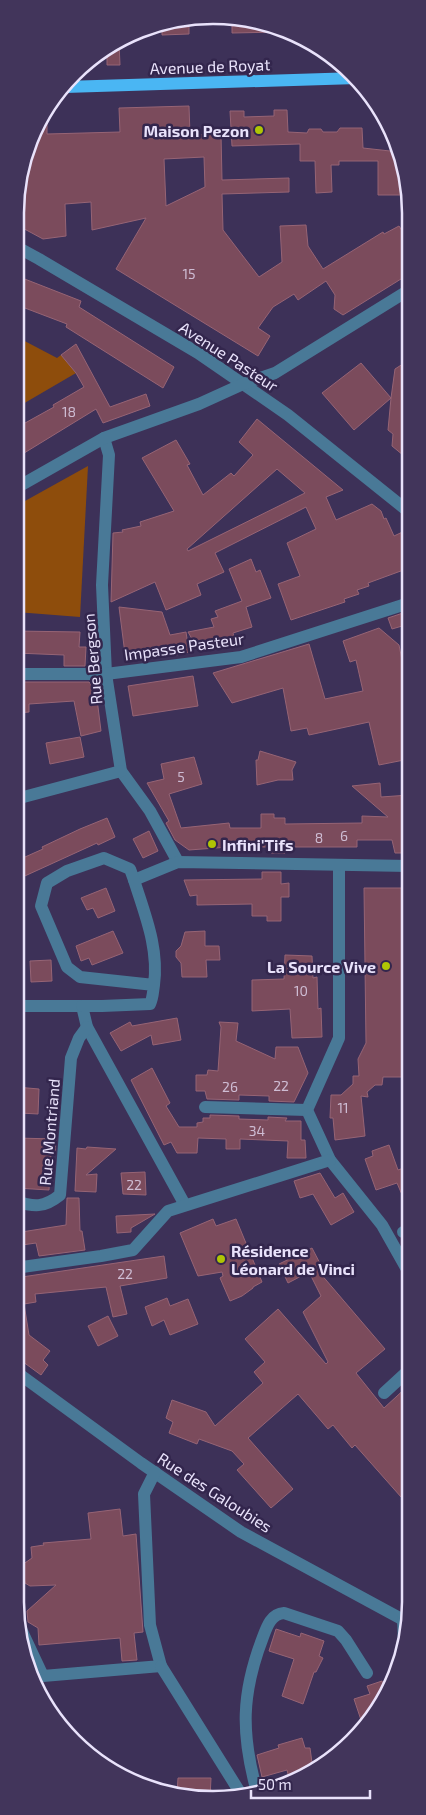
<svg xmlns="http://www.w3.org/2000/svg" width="426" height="1815" font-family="'Exo 2',sans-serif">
<rect width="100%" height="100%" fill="#3d3158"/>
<g fill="#8e4d0c">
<polygon points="17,337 57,358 61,355 76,373 16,408"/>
<polygon points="88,466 80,617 16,612 16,506"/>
</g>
<g fill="#7b4b5c" stroke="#966475" fill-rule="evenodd">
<polygon points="232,17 239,17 282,30 281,32 232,33"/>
<polygon points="189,20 189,34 162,35 162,22"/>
<polygon points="119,43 120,65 107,65 107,49"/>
<path d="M189,106L190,135L221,134L222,180L289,178V192L222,194L223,230L259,277L282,262L280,226L306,225L308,246L323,269L383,232L384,234L399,226L403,232L409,228V274L343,315L334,309L335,295L326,281L298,300L294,294L273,307L258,328L270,336L258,356L116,269L146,218L92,230L91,202L65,204L66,236L43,239L17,225V187L42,114L47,108V134L120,132L119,108ZM204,157L205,187L166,206L164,159Z"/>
<polygon points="274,110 287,110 288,132 307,133 309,129 321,129 323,132 337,132 340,128 362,128 363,148 399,152 408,183 409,195 378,195 378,161 339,161 339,165 331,165 332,192 316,193 315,161 300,161 300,144 232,146 230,111 244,111 244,117 274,116"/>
<polygon points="17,276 81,301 79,307 174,367 163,388 66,327 67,324 17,305"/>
<polygon points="76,344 110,407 146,394 150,406 103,423 96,409 16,458 16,428 54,407 53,405 84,387 76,373 61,355"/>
<polygon points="409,360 409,460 392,446 393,434 388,430 391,398 354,430 322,393 361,363 391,398 395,369"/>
<path d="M257,419L343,490L326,497L336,520L372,504L381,511L384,519L386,518L394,536L409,529V568L368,583L369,586L357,590L359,594L344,599L345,602L291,620L278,584L300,576L287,543L316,529L306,507L215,553L224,572L197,584L201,595L166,610L155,582L111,602L113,533L123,532L122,530L141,526L140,522L174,511L142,458L176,440L190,464L187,465L203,495L231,473L234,476L253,455L239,442ZM277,469L305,493L188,551L187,549Z"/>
<polygon points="251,559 256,572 260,570 271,598 246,607 252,627 233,633 234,637 216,644 217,647 199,651 188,632 214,627 211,619 218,617 215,611 242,601 229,569"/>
<polygon points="119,607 162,612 170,635 186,632 189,652 176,655 173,646 125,654"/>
<polygon points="409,611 409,624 392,629 388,618"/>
<polygon points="379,628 399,645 409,696 409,759 379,765 369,722 309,735 307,728 291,731 283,688 232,703 213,673 309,644 325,699 363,691 356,660 350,662 343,641"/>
<polygon points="16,631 80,632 79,647 86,647 85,666 64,666 64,655 16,653"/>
<polygon points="193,676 198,706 133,716 128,686"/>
<polygon points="16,682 89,682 96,691 101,731 81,736 74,701 29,704 29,712 18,713"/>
<polygon points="80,737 84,757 50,764 46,743"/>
<polygon points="260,751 296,762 292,770 293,780 278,780 257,785 256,760 258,760"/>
<polygon points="194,757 202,784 169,794 181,828 229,823 230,828 261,828 261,814 274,814 274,818 285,818 285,824 362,823 362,816 388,817 352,786 380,783 381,797 409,795 409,853 395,853 392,840 357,840 357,847 285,847 285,853 271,853 272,847 242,847 242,846 189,850 175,840 166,823 169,821 147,783 164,779 161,764"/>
<polygon points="107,818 115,837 98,845 97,843 16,880 16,861 43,849 42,847 80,829"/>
<polygon points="149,831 158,851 143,858 133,839"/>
<polygon points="262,872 281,872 281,884 289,883 289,897 281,897 281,921 267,921 267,916 252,916 252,904 197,905 197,895 190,896 184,880 262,879"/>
<polygon points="106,888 115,911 98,918 93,908 87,910 81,898"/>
<polygon points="364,888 409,888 409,926 407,926 409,1077 383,1077 382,1085 375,1085 367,1092 368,1097 361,1096 365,1136 335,1140 333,1118 330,1118 331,1095 341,1095 353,1084 353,1076 359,1076 358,1059 366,1043"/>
<polygon points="113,931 123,953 92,965 89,958 81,961 76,946"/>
<polygon points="205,931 205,946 219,946 220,960 206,960 207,977 182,977 181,963 176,957 176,951 181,946 185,932"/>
<polygon points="285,955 312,956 313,978 317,977 318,1009 321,1008 322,1037 292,1038 290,1009 252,1011 252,980 284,979"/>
<polygon points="51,960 52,981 31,982 30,961"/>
<polygon points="177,1018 181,1040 153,1045 151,1035 121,1051 110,1033 130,1022 132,1026"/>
<polygon points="219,1022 238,1023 236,1041 275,1059 276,1047 298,1047 308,1073 294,1102 269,1101 269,1096 239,1095 239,1100 207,1099 205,1091 196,1091 196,1075 207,1075 208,1070 218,1071 221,1027"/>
<polygon points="152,1068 170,1103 166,1106 179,1127 197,1127 197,1123 203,1122 203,1118 210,1118 210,1115 239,1116 239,1119 268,1120 268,1117 287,1118 285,1121 301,1121 301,1140 305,1140 306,1158 287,1158 288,1141 240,1139 240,1149 226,1149 226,1139 198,1138 197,1153 177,1153 171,1142 164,1145 131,1080"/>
<polygon points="16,1087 39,1089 38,1114 20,1113 20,1109 16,1109"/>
<polygon points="16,1138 56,1139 55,1153 51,1153 49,1190 16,1188 17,1160 16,1160"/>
<polygon points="389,1145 398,1170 409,1166 409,1211 397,1183 376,1190 365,1159 373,1156 372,1151"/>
<polygon points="87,1147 116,1149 86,1175 97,1174 96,1192 75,1191 77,1148 86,1149"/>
<polygon points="145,1172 146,1195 123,1194 121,1173"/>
<polygon points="320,1173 335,1198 343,1193 354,1212 331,1225 313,1194 300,1198 294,1181"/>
<polygon points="67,1198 79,1198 80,1231 82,1231 85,1250 39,1256 36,1243 15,1246 15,1233 66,1225"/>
<polygon points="155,1214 131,1228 131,1232 117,1233 116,1216"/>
<polygon points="213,1219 216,1226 236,1219 262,1282 253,1287 253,1288 242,1296 230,1301 220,1278 223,1276 222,1272 198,1276 180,1233"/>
<polygon points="312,1248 324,1271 320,1273 385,1349 356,1373 384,1408 409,1385 409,1506 355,1445 352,1448 333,1425 328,1429 298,1394 248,1438 293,1489 271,1508 237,1470 244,1464 232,1451 199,1439 197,1444 169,1433 173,1422 166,1418 172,1400 206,1412 215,1426 263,1383 254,1372 265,1362 245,1339 278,1309 326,1364 328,1362 303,1312 321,1296 309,1272 288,1283 279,1264"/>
<polygon points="164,1256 167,1278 120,1286 127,1314 113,1317 106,1287 35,1294 36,1302 24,1304 29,1335 50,1351 43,1360 48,1365 41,1375 15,1356 15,1278"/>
<polygon points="167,1298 170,1306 188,1299 198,1324 170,1335 164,1320 152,1326 145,1307"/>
<polygon points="108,1316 118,1336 98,1346 88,1326"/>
<polygon points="120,1509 123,1536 136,1534 143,1632 134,1633 137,1660 122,1661 120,1638 39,1645 38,1628 28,1622 27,1611 56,1585 30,1586 25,1583 22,1565 32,1558 31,1547 44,1545 43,1543 91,1539 88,1513"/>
<polygon points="276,1629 300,1637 301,1633 324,1641 319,1656 323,1658 316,1672 314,1672 303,1704 282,1696 294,1659 269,1651"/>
<polygon points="382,1681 387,1694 384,1701 370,1717 361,1720 354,1699 370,1694 367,1686"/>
<polygon points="302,1738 305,1748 310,1748 313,1770 290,1782 287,1770 262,1777 257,1755 279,1748 278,1745"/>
<polygon points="178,1778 211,1778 210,1798 200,1800 177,1794"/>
</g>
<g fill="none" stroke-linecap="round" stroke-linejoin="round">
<g stroke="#497997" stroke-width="12">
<polyline points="17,247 39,259 198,353 288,415 409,512"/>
<polyline points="104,438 109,455 102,585 106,674 121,771 150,811 178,862"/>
<polyline points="16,488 104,438 199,404 243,384 275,373 409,290"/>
<polyline points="16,674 106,674 241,657 409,603"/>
<polyline points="16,799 121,771"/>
<polyline points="339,865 339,1038 307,1110 330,1160 382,1225 409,1273"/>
<polyline points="134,880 178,862 409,866"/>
<polyline points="16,1006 82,1006 87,1027 185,1205"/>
<path d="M82,1006H102L150,1004C153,998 153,991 154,985C159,948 145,915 134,880L130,869L104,858L67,871L47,883L41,906L67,967L80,977L154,985"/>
<polyline points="205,1107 307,1110"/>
<path d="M15,1201C34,1207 44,1208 60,1195L71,1058L79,1038L87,1027"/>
<polyline points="403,1232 409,1234"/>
<polyline points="15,1268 101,1256 133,1250 168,1211 330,1160"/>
<polyline points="15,1371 141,1463 241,1532 409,1623"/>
<polyline points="384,1393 409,1370"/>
<polyline points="15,1569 20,1627 43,1676 161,1666 150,1625 144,1494 155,1472"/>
<polyline points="403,1618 404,1644"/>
<polyline points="161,1666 241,1794"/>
<path d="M257,1792C241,1734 241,1694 263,1637C267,1626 271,1614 284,1613L338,1631L346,1640L367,1673"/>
</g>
<polyline stroke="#4ab6f3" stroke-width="12" points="65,87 357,78"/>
</g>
<g fill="#afc504" stroke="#33264d" stroke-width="2">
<circle cx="259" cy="130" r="5"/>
<circle cx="212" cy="844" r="5"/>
<circle cx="386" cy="966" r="5"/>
<circle cx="221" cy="1259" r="5"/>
</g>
<g text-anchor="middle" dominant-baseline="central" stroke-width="5" stroke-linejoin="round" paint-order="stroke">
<g font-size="14" fill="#cebcd3">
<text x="189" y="273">15</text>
<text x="69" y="411">18</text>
<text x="181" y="776">5</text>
<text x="344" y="835">6</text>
<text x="319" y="837">8</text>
<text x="301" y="990">10</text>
<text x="281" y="1085">22</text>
<text x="230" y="1086">26</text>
<text x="343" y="1107">11</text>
<text x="257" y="1130">34</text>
<text x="134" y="1184">22</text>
<text x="125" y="1273">22</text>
</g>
<g font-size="16" fill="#e9e2fb" stroke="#33264d">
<text transform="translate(210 66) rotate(-2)">Avenue de Royat</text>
<text transform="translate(229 356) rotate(33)">Avenue Pasteur</text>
<text transform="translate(184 646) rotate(-8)">Impasse Pasteur</text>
<text transform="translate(92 659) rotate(-95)">Rue Bergson</text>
<text transform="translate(49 1132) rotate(-85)">Rue Montriand</text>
<text transform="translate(215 1492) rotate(33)">Rue des Galoubies</text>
</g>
<g font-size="16" font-weight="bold" fill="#e9e2fb" stroke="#33264d" text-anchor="end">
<text x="249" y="130">Maison Pezon</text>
<text x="222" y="844" text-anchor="start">Infini'Tifs</text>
<text x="376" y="966">La Source Vive</text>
<text x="231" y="1250" text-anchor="start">Résidence<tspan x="231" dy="18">Léonard de Vinci</tspan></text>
</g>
</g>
<path d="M0 0H426V1815H0ZM213 24H213A189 189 0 0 1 402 213V1602A189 189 0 0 1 213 1791H213A189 189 0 0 1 24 1602V213A189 189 0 0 1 213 24Z" fill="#42355b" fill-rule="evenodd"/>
<path fill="none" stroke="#e9e2fb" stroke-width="2.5" d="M213 24H213A189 189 0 0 1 402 213V1602A189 189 0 0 1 213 1791H213A189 189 0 0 1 24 1602V213A189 189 0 0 1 213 24Z"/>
<path d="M251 1790v8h119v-8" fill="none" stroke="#e9e2fb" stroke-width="2.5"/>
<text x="258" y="1790" font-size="15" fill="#e9e2fb" stroke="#33264d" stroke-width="4" paint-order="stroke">50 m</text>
</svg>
